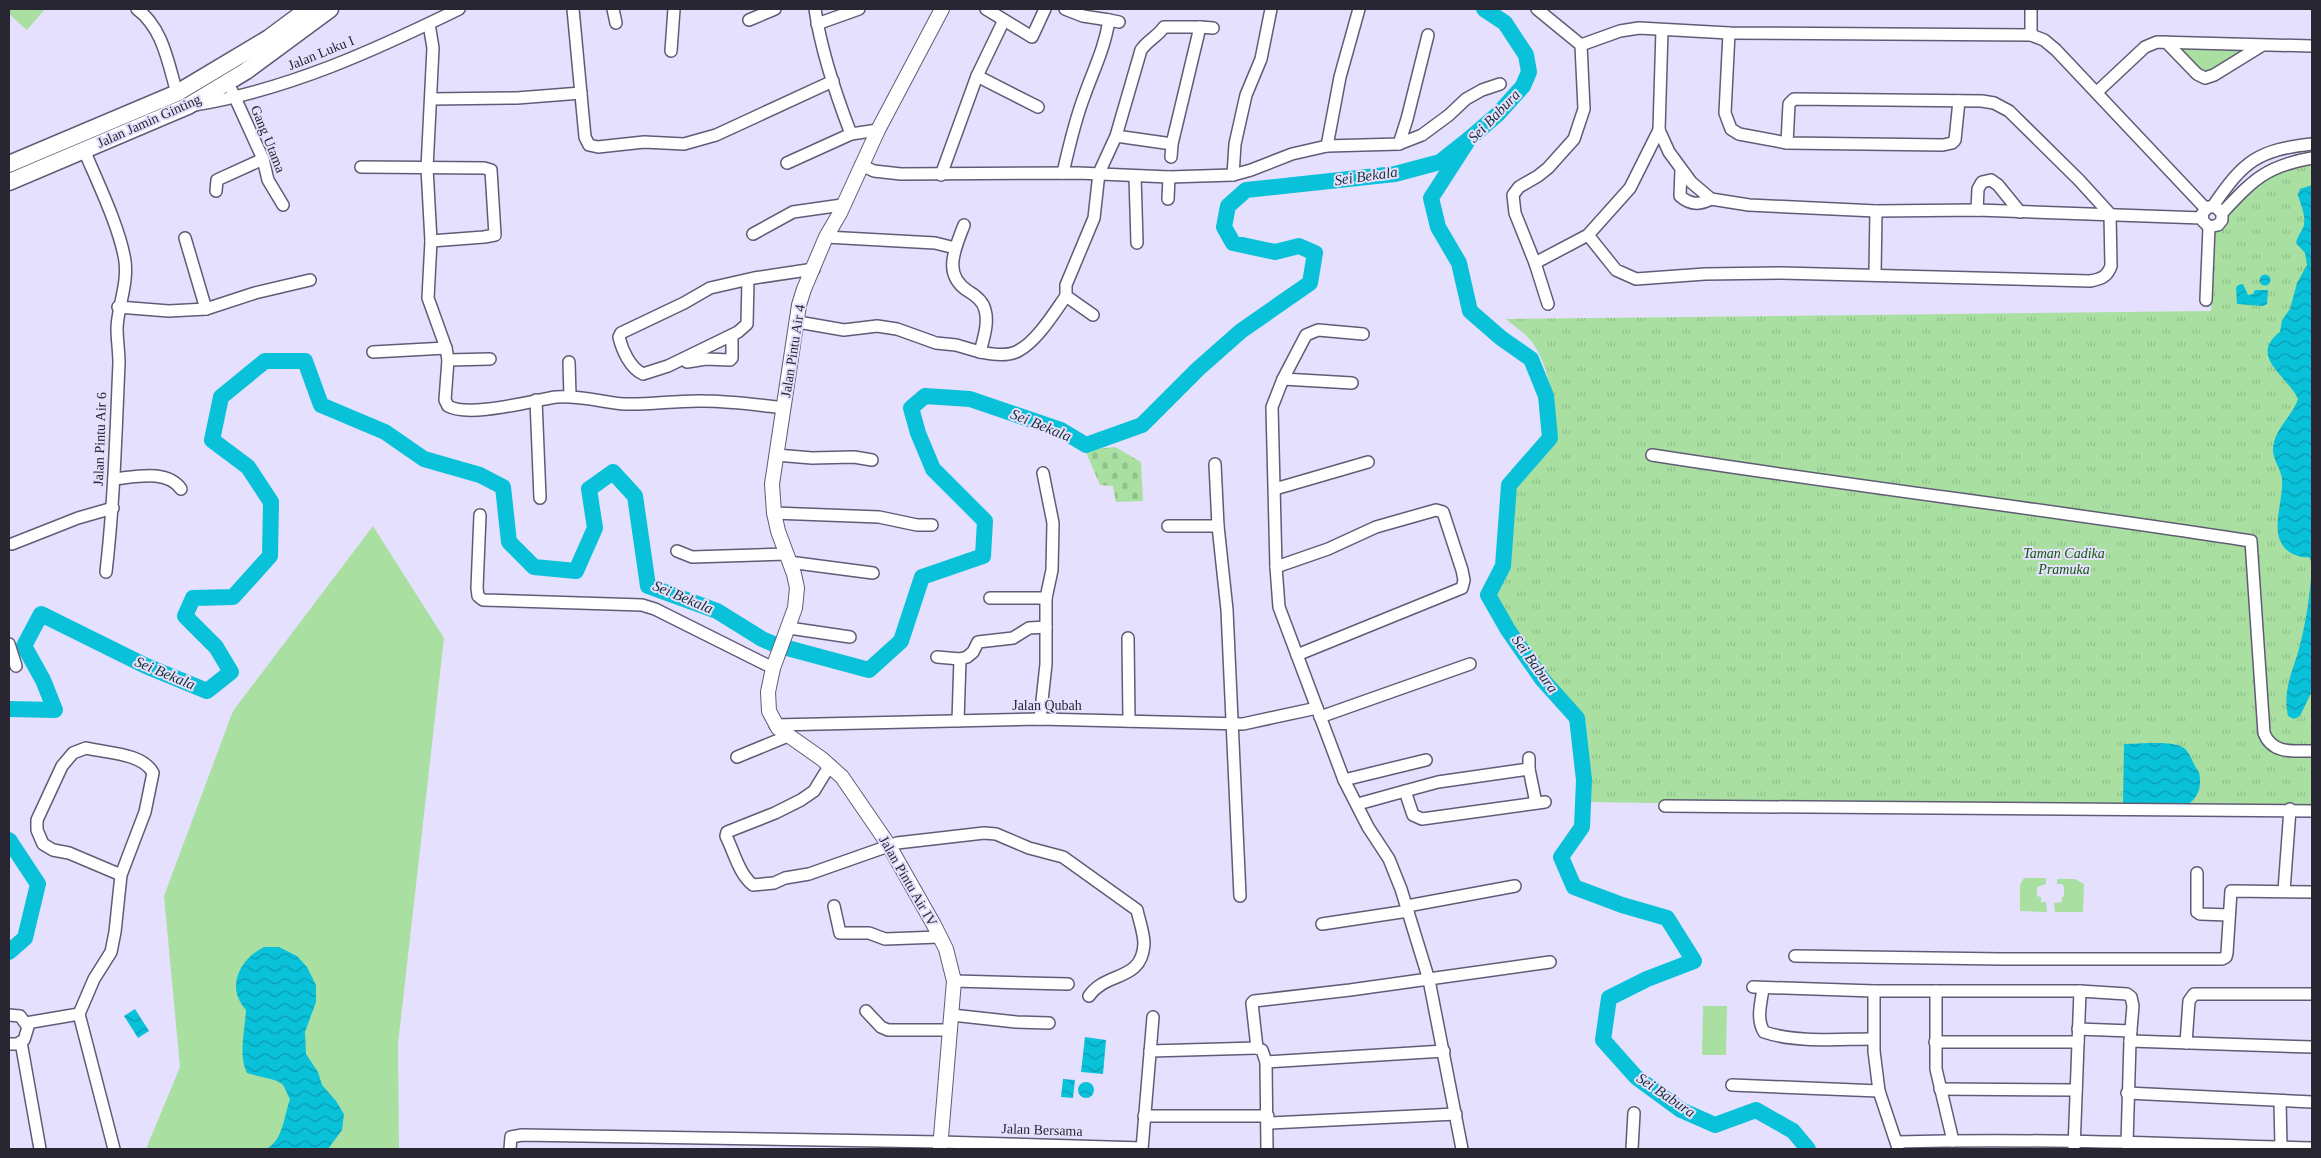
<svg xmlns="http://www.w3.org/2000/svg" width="2321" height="1158" font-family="'Times New Roman',serif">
<defs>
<pattern id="cemetery-stones" width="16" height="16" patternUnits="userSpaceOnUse" patternTransform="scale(1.25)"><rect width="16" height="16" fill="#a9e0a1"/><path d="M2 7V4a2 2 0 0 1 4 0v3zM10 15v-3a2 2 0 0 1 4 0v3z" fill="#91c08b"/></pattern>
<pattern id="park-tufts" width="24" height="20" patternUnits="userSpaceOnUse" patternTransform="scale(1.25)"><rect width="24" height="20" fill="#a9e0a1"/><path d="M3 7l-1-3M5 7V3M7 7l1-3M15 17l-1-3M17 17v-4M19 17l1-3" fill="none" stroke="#91c08b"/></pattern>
<pattern id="water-waves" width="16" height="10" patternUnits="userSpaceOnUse" patternTransform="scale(1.25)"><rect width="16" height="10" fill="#0ac1da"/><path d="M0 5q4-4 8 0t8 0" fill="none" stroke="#0a9db1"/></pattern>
</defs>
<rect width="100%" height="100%" fill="#e5e0fd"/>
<g fill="#a9e0a1">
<polygon points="9,9 45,9 27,30 9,14"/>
<polygon points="2175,46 2244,49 2203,75"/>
<polygon points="373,526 444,638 398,1044 399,1149 146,1149 180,1067 164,896 233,711"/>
<polygon points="2024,878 2046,878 2046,884 2037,887 2037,896 2041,897 2041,902 2046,902 2047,912 2020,911 2020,885"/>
<polygon points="2057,879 2075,879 2084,884 2083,912 2055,912 2054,903 2062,902 2062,897 2064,896 2064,887 2062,884 2057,884"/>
<polygon points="1703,1006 1727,1006 1726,1055 1702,1055"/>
</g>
<polygon fill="url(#cemetery-stones)" points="1115,447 1141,462 1143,501 1116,502 1113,486 1100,485 1085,450"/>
<path fill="url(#park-tufts)" d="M2312,163V814L1588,802L1583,715L1537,661L1493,595L1510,565L1515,486L1556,440C1553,408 1552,370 1532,342C1526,334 1514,326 1506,319L2211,311L2213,231L2251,187L2278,169Z"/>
<g fill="url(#water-waves)">
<path d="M2312,185V563L2309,557C2303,558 2296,556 2291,553C2266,538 2284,503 2282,479C2281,469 2273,460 2273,450C2273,430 2292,417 2298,399C2289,377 2247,357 2280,332L2282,320L2290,309L2297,283L2307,265L2305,253L2296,243C2297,237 2300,234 2303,228C2307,217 2301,206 2298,195L2300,189Z"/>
<circle cx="2265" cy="280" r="5.5"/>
<polygon points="2243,284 2248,295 2253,294 2255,290 2268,290 2267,304 2263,306 2237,304 2236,288 2238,285"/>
<path d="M2312,567V691L2300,716L2294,719L2288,716C2282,686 2295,668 2301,641C2307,617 2310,592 2312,567Z"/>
<path d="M2124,744C2138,744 2174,740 2184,748C2191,754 2193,765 2199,772C2202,786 2199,797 2187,805L2123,804Z"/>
<path d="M264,947H279L297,956L307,967L316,985V1002L305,1032L306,1054L318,1072L322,1085L336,1101L344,1114L342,1130L328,1149H266C283,1141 284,1116 290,1099C287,1095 286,1088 282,1084C277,1079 256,1076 247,1073C238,1055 245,1030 246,1010C225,987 240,959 264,947Z"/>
<polygon points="135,1009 149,1031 138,1038 124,1016"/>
<polygon points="1085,1037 1106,1040 1103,1074 1081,1072"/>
<polygon points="1063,1079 1075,1080 1073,1098 1061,1097"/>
<circle cx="1086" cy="1090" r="8"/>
</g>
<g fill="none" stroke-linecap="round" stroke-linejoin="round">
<g stroke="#0ac1da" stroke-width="16">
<polyline points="1484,9 1505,23 1526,55 1529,72 1523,86 1498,114 1469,139 1431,198 1438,227 1459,263 1470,311 1501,338 1531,359 1546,396 1550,438 1509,485 1503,566 1488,595 1508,630 1542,679 1577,718 1584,780 1582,827 1561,857 1574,887 1622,905 1667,918 1694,961 1647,979 1609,998 1603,1040 1636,1077 1681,1110 1715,1125 1756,1110 1793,1131 1808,1149"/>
<polyline points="9,709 55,710 43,680 24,646 41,614 146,666 207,691 231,672 216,647 185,616 193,598 233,597 270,556 271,502 248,467 212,440 221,397 265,361 305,361 321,405 385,432 424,459 480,475 503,487 509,542 534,567 576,571 595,528 589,489 613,472 635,496 648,586 717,611 762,639 776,645 869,670 901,641 922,577 983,556 985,521 933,469 918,433 911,408 925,396 970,399 1061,430 1086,445 1142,425 1198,369 1241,331 1310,283 1315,253 1299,246 1275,252 1233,243 1224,227 1228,206 1246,190 1395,174 1440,162 1469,139"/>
<polyline points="9,840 38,884 25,938 9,952"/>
</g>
<g stroke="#605c75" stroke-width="14">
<g id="minor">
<path d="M137,9C163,28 168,63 177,93"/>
<polyline points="573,9 585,137 589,145 598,147 644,142 684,144 716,135 833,81"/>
<polyline points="613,9 616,23"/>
<path d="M815,9C821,51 836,95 851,134L878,130"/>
<polyline points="986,9 1032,37 1045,9"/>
<polyline points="1065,9 1083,16 1109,20"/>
<polyline points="1537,9 1581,45 1584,109 1574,139 1548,168 1538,176 1519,187 1513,195 1515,213 1535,263 1548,304"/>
<polyline points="2031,9 2031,35"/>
<polyline points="749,20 775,9"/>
<path d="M429,24L433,48L427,168L431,241L428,298L446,348L448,360L445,400L448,406C469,418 530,401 556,397C580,395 601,402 624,404C651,405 677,400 704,401C731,401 758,405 784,408"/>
<polyline points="817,24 859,9"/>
<polyline points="1200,27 1213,28"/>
<polyline points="1729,33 1725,113 1731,129 1739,134 1787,143 1943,145 1952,143 1955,140 1959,101"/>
<polyline points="2166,42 2197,74 2205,78 2214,75 2261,46"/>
<polyline points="1581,45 1620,31 1639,28 1729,33 2031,35 2044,40 2056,50 2206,209"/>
<polyline points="671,51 674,9"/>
<polyline points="977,76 1038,107"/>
<polyline points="232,91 263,159 268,180 283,205"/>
<polyline points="2097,92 2145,47 2157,42 2312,46"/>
<polyline points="431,99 517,98 581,93"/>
<path d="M194,105C288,90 375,50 459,9"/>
<polyline points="1659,130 1669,152 1691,182 1711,199 1749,205 1876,211 1977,210 2202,218"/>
<polyline points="1399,144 1407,119 1428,35"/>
<polyline points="1327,146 1340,77 1359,9"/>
<path d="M84,150C97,181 120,228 125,261C128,285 118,305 117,328C117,340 119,351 119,363C116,432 114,502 106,572"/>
<polyline points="1171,157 1172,144"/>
<polyline points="787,163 851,134"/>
<polyline points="861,165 874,171 901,174 1078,173 1169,177 1233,175 1251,170 1292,154 1327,146 1399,144 1422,135 1449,115 1466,99 1482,90 1500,84"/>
<polyline points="361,167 484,168 491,170 495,235 484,237 431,241"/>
<path d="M1681,170L1680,196C1690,205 1700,205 1711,199"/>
<path d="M1063,173C1069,146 1075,120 1085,94C1094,69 1105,47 1109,20L1119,22"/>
<polyline points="941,175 977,76 1004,20"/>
<polyline points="1233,175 1235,144 1246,95 1261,59 1271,9"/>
<polyline points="1135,176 1137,243"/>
<polyline points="216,191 217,180 263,159"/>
<polyline points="1168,199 1169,177"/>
<path d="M2213,206C2244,161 2257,150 2312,144"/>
<polyline points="1977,210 1978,189 1982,182 1991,180 1998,185 2020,212"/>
<path d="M2222,213L2216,207H2208L2202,214L2203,221L2209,227L2218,225L2222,220V213C2253,180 2266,166 2312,158"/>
<path d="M964,225C955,249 942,274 968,291C975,295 983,301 985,310C989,323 983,340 980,352C992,354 1007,357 1018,351C1037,341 1054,313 1066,296"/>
<polyline points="753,234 793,212 842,205"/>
<path d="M1588,235L1616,270L1636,279L1705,274L1781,273L2090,281C2101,279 2107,277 2111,266L2110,214L2079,180L2009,111L1994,103L1982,101L1794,99L1789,104L1787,143"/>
<polyline points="826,237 935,243 955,248"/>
<polyline points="185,238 206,309"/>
<polyline points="1535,263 1588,235 1630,188 1659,130 1662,30"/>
<polyline points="1875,274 1876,211"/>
<path d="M748,280L747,324L738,332L668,366L643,374C630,368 622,350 619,337L621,333L684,303L710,288L754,278L814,269"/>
<polyline points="2206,300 2209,227"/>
<polyline points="118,307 169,311 206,309 255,293 310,280"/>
<path d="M1093,315L1066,296V285L1094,218L1099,173L1116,136L1141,50C1148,40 1157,37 1164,27H1200L1172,144L1116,136"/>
<polyline points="798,322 844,330 877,326 897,329 936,343 956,345 980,352"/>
<polyline points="1363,334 1318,330 1306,335 1283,379 1272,407 1276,567 1279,607 1344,780 1368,827 1389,859 1401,889 1429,980 1462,1149"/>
<polyline points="373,352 446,348"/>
<polyline points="448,360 490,359"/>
<polyline points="569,362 570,396"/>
<polyline points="687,362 706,359 730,360 732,358 732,336"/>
<polyline points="1283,379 1352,383"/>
<polyline points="536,400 540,498"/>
<polyline points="776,455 812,458 854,457 872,460"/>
<path d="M1652,455C1851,486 2052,510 2251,541L2264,733C2272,754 2293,751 2312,751"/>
<polyline points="1215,464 1218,526 1227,610 1240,896"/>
<path d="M114,479C135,477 167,469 181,489"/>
<polyline points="1275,489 1368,462"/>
<polyline points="774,513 879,517 917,525 932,525"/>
<polyline points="480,515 477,588 478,596 483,600 642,605 655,609 773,668"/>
<polyline points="1168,526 1218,526"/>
<polyline points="12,544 78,518 113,508"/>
<polyline points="677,551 692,557 786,554"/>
<polyline points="789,562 873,573"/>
<polyline points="1276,567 1328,549 1376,527 1436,510 1443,512 1462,570 1464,580 1462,588 1297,655"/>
<polyline points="990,598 1046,598"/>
<polyline points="789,628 850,637"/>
<polyline points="1128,638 1129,721"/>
<polyline points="9,644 16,666"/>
<polyline points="937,657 960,659 967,657 973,652 978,642 1013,638 1029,628 1046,627"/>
<polyline points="1320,717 1470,664"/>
<polyline points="1040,719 1046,664 1046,598 1052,570 1053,523 1043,473"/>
<polyline points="958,721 960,659"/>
<polyline points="775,725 1040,719 1243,724 1317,708"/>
<polyline points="737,757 788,736"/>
<path d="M830,765L814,791L801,800L775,813L727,832L726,836C734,852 739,874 753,885L774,883L785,878L809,874L897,843L984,833L996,834L1029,848L1063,857L1137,910C1139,920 1144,933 1144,944C1142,982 1106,971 1089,996"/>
<polyline points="1529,769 1536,803"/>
<polyline points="1344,780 1426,760"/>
<polyline points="1405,791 1438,782 1529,769 1529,758"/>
<polyline points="1358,804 1405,791 1413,815 1422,819 1545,802"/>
<polyline points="1665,806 2312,811"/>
<polyline points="2197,873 2197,912 2200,914 2229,915"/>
<polyline points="2284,891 2290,809"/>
<polyline points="834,906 840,933 869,933 885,939 939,937"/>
<polyline points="1407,906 1515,886"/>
<polyline points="1322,924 1408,911"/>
<polyline points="1795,956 2001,959 2222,959 2226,957 2227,953 2231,891 2312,892"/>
<polyline points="954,981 1068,984"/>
<polyline points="1753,987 1874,991 2080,991 2127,994 2131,997 2133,1006 2130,1041 2127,1144"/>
<path d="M1763,989C1761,1003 1756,1019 1764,1032C1796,1043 1840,1039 1873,1039"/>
<polyline points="1874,991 1874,1051 1879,1091 1898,1148"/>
<polyline points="1936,991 1936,1069 1953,1141"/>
<polyline points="866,1011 881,1027 888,1030 951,1030"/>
<polyline points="9,1015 20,1016 28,1027 24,1040 17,1044 9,1044"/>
<polyline points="952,1015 1016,1022 1049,1023"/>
<polyline points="26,1023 79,1014"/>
<polyline points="2078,1029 2131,1031"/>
<polyline points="2130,1041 2312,1047"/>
<polyline points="21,1042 40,1149"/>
<polyline points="1935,1042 2078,1042"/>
<polyline points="2186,1043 2189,1001 2194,994 2312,994"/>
<polyline points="1257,1048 1252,1003 1254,1001 1350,990 1550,962"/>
<polyline points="1257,1048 1262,1050 1266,1062 1267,1149"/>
<polyline points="1150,1051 1257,1048"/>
<polyline points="1266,1062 1444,1051"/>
<polyline points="1732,1085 1879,1091"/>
<polyline points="1940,1089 2076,1090"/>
<polyline points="2127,1093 2312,1102"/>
<polyline points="2280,1101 2281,1147"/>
<polyline points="1144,1116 1268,1116"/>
<polyline points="1268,1123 1456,1114"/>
<path d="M1898,1142C2036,1138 2174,1144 2312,1148"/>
<path d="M114,1149L79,1014L94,979L111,952L115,932L121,875L145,812L153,773C143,753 106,753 86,748L73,753L62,766L37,820V830L43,844L53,850L69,853L121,875"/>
<polyline points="510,1149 511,1137 522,1135 940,1142 1142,1148"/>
<polyline points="1142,1149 1153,1017"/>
<polyline points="1632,1149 1634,1113"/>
<polyline points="2074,1149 2080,991"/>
</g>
</g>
<g stroke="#605c75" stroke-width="16">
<polyline id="major" points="940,1149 954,981 946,949 934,925 888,844 842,777 822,759 778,728 769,711 768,692 773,668 795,608 797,588 794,574 778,531 774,513 772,484 799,305 804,289 826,237 840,213 878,130 942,9"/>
</g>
<g stroke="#605c75" stroke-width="19">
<g id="highway">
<polyline points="9,164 177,93 269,38 308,9"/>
<polyline points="9,182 188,106 246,71 330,9"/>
</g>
</g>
<use href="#minor" stroke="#fff" stroke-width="11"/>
<use href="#major" stroke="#fff" stroke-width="14"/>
<use href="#highway" stroke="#fff" stroke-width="16"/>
</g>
<g text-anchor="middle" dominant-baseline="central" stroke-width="4" stroke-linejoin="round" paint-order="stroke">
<g font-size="14" fill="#282630" stroke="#e5e0fd">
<text transform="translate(321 53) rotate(-22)">Jalan Luku I</text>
<text transform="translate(149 121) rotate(-24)">Jalan Jamin Ginting</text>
<text transform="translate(268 139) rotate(68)">Gang Utama</text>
<text transform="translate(793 351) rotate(-81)">Jalan Pintu Air 4</text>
<text transform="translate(100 439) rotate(-88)">Jalan Pintu Air 6</text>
<text x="1047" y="705">Jalan Qubah</text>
<text transform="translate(908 881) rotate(60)">Jalan Pintu Air IV</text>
<text transform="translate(1042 1130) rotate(2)">Jalan Bersama</text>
</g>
<g font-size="14" font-style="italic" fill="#135808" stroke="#e5e0fd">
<text x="2064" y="553">Taman Cadika<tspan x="2064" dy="16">Pramuka</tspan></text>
</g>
<g font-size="15" font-style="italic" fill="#183035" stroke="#e5e0fd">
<text transform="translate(1494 116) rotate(-46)">Sei Babura</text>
<text transform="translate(1366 176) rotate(-8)">Sei Bekala</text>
<text transform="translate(1041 425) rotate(22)">Sei Bekala</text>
<text transform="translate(683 597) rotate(23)">Sei Bekala</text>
<text transform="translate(1535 664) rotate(54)">Sei Babura</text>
<text transform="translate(165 673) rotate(23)">Sei Bekala</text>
<text transform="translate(1666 1095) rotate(34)">Sei Babura</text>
</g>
</g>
<rect width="2321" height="1158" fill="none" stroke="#282630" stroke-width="20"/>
</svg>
